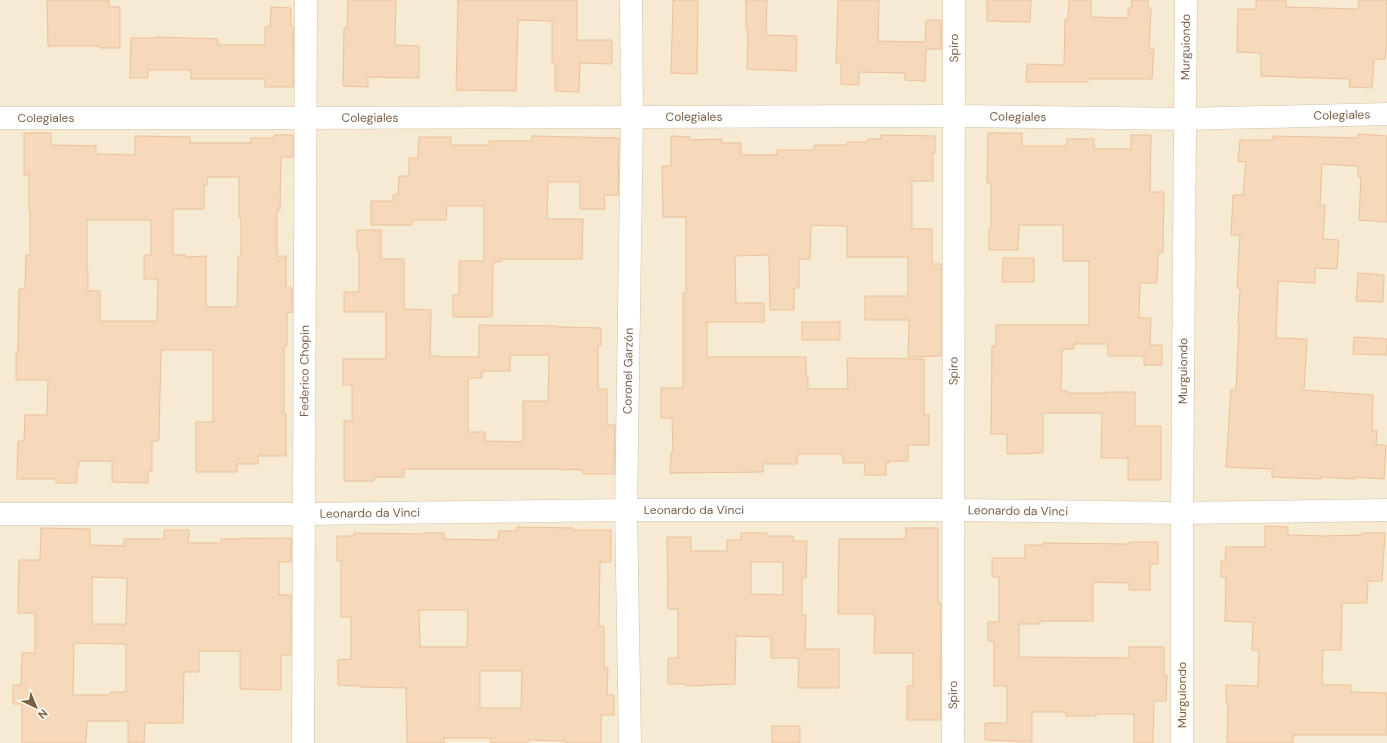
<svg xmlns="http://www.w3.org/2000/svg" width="1387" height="743" font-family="'DM Sans',sans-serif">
<rect width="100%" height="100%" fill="#fef7e5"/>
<rect fill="#f7ead2" x="0" y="0" width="1387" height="743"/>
<g fill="#f6d9ba" stroke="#eac199" fill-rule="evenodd">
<polygon points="47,0 109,0 109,7 120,7 120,48 100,48 100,46 48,46"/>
<polygon points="348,0 396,0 395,45 419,46 419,78 368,77 368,87 343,86 344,28 347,28"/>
<polygon points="458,0 577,0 577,40 612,40 612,64 580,63 579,92 555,91 555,63 552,63 552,21 518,20 516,91 456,90"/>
<polygon points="673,0 698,0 697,74 671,73"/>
<polygon points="746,0 767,0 766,35 797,36 796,71 747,69 748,30 746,30"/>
<polygon points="838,0 879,0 878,41 925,42 926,20 941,20 941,49 926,49 925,81 905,80 905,73 859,72 859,85 841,84 841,63 836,63"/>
<polygon points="987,0 1031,0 1030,22 987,21"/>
<polygon points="1069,0 1091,0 1091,17 1128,18 1128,8 1131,8 1132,0 1148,0 1148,8 1151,8 1149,48 1154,48 1152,79 1088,79 1088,82 1026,82 1027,64 1064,65 1065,19 1068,19"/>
<polygon points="1256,0 1286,0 1286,7 1358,9 1359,0 1387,0 1387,48 1386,48 1385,59 1374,59 1372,88 1349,87 1350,79 1261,76 1261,53 1237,52 1238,9 1256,9"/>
<polygon points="271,7 291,8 291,27 293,27 293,87 265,87 265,79 191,79 191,70 148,70 148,78 130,78 131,38 156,38 156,37 218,39 218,45 265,45 265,27 270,27"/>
<path d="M24,133H51V145L96,146V154L135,155V136L190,137V143H251V138H274L275,135H293V157H281L280,210H277V256H286V288H292V313L287,312V346H284V413H286V456H258V464H237V472H196V422H213V350H161L159,437L158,441H152V471H148V483L112,482V461H79V466H77V483H56V479H17L18,441H24L25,415H47L48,380H16V352H18L19,289H25L26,255H30V211H29V175H24ZM207,177H239V217H241V256H238L237,307H206V256L186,257V255H173V209H204V185H207ZM87,220H151V255H144V279H158L157,321H100V291H88V270H87Z"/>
<polygon points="988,133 1022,133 1022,146 1067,146 1067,139 1094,139 1094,149 1131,149 1131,135 1151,135 1150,192 1164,192 1163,253 1158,253 1157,283 1140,283 1139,318 1151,318 1150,345 1162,345 1162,365 1144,365 1144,356 1108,356 1108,344 1074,344 1074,349 1062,349 1061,391 1068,391 1068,393 1106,393 1106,392 1135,392 1135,426 1161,426 1161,480 1128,480 1128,458 1101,458 1102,413 1043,413 1043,453 1007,454 1007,434 991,434 992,346 996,346 996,325 1089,325 1089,261 1063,261 1063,225 1019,225 1018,250 989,250 989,228 991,228 991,183 987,183"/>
<polygon points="1358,134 1387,136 1387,222 1359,220 1361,177 1358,177 1358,166 1322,164 1320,205 1325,205 1323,239 1339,240 1337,269 1315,268 1315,283 1278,281 1276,338 1307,339 1304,390 1373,395 1372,431 1377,431 1376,445 1386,445 1384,479 1355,477 1355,479 1321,477 1321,479 1272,477 1272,469 1226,467 1231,390 1236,390 1239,324 1238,324 1240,289 1237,288 1240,235 1231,235 1233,195 1243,195 1246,162 1238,161 1240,140 1273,140 1273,136 1358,138"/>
<polygon points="881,135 935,136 935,153 933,152 933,181 912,181 912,229 932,229 932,264 941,264 941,356 908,357 909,320 865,320 865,296 908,296 908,257 847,257 847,226 811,225 810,259 799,259 799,288 794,288 794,310 770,310 769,255 735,256 736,303 764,303 764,322 707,322 707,356 708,357 806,357 806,376 808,376 808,389 848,389 847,358 924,359 924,415 929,415 929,445 908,445 908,461 889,461 889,463 886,463 886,475 864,475 865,463 843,463 843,454 797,454 797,464 763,464 763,472 670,473 671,452 673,452 672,418 661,418 661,388 683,388 683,293 686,293 686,217 663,217 662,166 671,166 671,136 690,137 690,140 722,139 722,143 741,143 741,155 777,155 777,150 814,150 814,145 847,145 847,142 867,142 868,139 881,139"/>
<polygon points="532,136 619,138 618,195 604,195 605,209 580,209 580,182 548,182 547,219 583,219 582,259 501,259 501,262 493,262 492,317 453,317 453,295 459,295 459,261 484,261 484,206 447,206 446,220 412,220 412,225 371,225 371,201 393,201 393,195 398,195 399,176 409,176 409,158 418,158 419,137 451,137 451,145 489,145 489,141 532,141"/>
<path d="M357,230H381V259H404V309L431,310L430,356H437V357H479V325L558,326V327H562L601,328V345H598V389H607V425H615L614,474H583V470L555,469H404V477H374V481H344V421H352V385H343V359H386V312H344V292H359V250H357ZM510,355H549L548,401H523V442L485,441V432H468V378H482V371H510Z"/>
<polygon points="1003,258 1034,258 1034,282 1002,282"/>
<polygon points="1358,273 1384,275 1383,302 1356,301"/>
<rect x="802" y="322" width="38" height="18"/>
<polygon points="1354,337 1387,339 1387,355 1353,354"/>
<polygon points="1265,526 1288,527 1288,535 1324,536 1362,535 1362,533 1385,533 1382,581 1368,581 1367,603 1342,603 1341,650 1323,650 1322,685 1351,685 1351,692 1387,693 1387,735 1293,735 1293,743 1227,743 1228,703 1226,703 1226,685 1258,686 1259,650 1252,650 1253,622 1225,621 1226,577 1221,577 1221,561 1225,561 1226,547 1265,547"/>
<path d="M517,527L573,528V530H611V562H600L599,626H604V668H608L607,695H614V715H601V743H566V741L528,740V743H491V738H444V743H407L406,688L361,687V686L338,685V660L351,659V617H341V561H337V536H354V533L424,534V533H444V539L498,540L499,531H517ZM419,610H468L467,647H420ZM480,671H522L521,708H480Z"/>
<path d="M41,528L90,529V545L124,546V539H164V530H189L188,543H221V539L291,538V562H279V595H291V655H281V690L240,689V651H199V672H184L183,723H145L144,743H128V721H87L86,743H22V704H13V685H21L22,653H35V613H18L19,560H40ZM92,577L127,578L126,624H92ZM74,643L126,644V692H110V695H73Z"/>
<polygon points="906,528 938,528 938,603 941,603 941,720 907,720 907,686 913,686 913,653 874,653 875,614 838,614 839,539 906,539"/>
<path d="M741,533H767V536H793V541H807L806,578H802V615H806L805,649H839V688H798L799,658H771V637L736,636L735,684L686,686V684H668V658H678V609H668L667,537H691V551H727V540H741ZM751,562H783V595L751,594Z"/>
<polygon points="1129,542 1158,542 1158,564 1150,564 1150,590 1129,590 1129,583 1093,582 1093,621 1040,621 1040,624 1019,624 1019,657 1129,658 1129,647 1164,647 1164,675 1167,675 1166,701 1154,701 1153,743 1134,743 1134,714 1096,714 1096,716 1066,716 1066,712 1032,712 1032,742 985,740 985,723 1007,723 1007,686 994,686 994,641 988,641 988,622 999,622 999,577 992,577 992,558 1025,558 1025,545 1043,545 1043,543 1129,544"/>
<rect x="772" y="726" width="28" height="17"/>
</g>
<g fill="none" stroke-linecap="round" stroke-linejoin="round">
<g stroke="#d1c0a9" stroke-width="23">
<g id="minor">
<path id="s1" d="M0,118H305L955,116L1185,119L1387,114"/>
<path id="s2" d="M0,514H303L626,510H952L1182,513L1387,510"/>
<path id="s3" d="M303,743L306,0"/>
<path id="s4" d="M630,743L626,510L632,116L631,0"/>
<path id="s5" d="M953,743L954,0"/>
<path id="s6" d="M1182,743V513L1186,0"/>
</g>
</g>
<use href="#minor" stroke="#fff" stroke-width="22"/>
</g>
<g text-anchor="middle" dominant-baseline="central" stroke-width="3" stroke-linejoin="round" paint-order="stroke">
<g font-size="12" fill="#7a5f47" stroke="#fffaed">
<text stroke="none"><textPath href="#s5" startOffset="695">Spiro</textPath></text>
<text stroke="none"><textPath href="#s6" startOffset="696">Murguiondo</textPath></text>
<text stroke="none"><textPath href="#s1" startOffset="1342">Colegiales</textPath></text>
<text stroke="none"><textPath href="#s1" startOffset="694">Colegiales</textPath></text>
<text stroke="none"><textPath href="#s1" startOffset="1018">Colegiales</textPath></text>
<text stroke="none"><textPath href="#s1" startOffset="46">Colegiales</textPath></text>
<text stroke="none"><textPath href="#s1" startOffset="370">Colegiales</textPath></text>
<text stroke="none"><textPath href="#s3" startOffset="372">Federico Chopin</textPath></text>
<text stroke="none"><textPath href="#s5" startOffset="372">Spiro</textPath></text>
<text stroke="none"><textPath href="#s6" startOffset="372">Murguiondo</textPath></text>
<text stroke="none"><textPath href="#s4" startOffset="372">Coronel Garzón</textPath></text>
<text stroke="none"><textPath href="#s2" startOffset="694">Leonardo da Vinci</textPath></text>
<text stroke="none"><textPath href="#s2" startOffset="1018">Leonardo da Vinci</textPath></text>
<text stroke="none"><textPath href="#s2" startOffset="370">Leonardo da Vinci</textPath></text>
<text stroke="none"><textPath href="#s5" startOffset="48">Spiro</textPath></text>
<text transform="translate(1182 695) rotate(-90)">Murguiondo</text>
</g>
</g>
<g transform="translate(36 707) rotate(136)" stroke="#fffaed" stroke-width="3" paint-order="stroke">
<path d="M0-3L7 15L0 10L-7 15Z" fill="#7a5f47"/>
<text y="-6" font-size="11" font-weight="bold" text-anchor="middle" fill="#7a5f47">N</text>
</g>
</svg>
